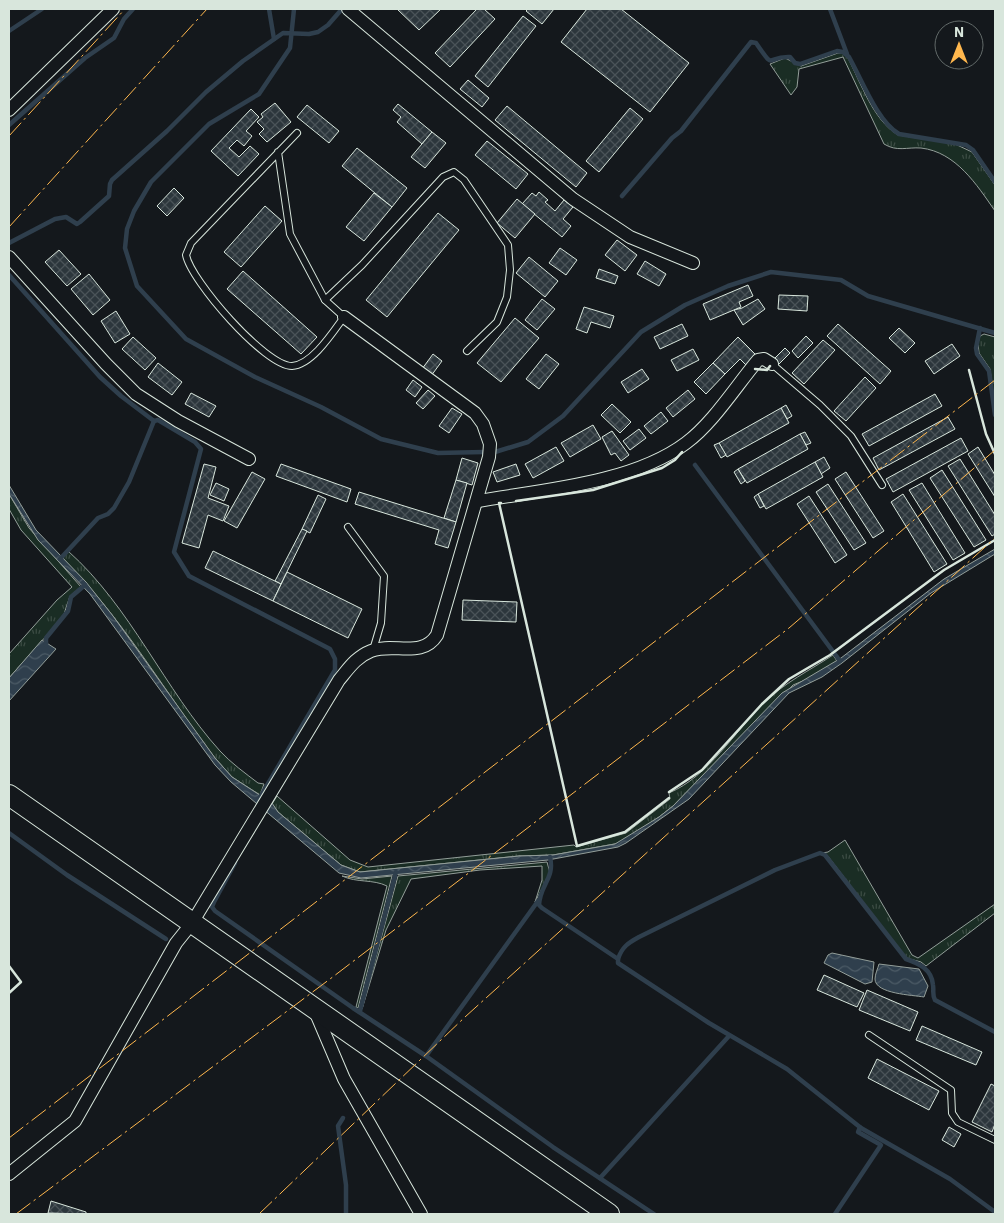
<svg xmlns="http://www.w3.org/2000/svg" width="1004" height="1223" font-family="'IBM Plex Sans',sans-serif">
<defs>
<pattern id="grass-tufts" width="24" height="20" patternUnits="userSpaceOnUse" patternTransform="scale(1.25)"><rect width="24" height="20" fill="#1a2d24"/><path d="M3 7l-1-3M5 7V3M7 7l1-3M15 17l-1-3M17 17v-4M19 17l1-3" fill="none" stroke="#3b4b43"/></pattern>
<pattern id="water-waves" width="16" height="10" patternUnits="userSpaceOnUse" patternTransform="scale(1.25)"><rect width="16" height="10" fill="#2f3f4d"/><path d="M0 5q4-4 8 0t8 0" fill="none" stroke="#4c5b66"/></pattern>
<pattern id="building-cross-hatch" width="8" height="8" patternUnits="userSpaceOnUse" patternTransform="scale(1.25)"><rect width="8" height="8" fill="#2c363c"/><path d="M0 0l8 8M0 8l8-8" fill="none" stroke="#4a5358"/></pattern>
</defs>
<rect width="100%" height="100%" fill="#14181c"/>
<g fill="url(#grass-tufts)" stroke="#939e99">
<path d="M838,53H843L848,58C861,83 873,120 898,135L955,144L972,152L995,185V211C977,185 956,152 921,148C907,147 897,152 884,144L843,57L799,69L797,87L791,95L770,64L785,58L801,66Z"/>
<polygon points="984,334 995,337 995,409 990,369 979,353 978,343 980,336"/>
<polygon points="9,494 29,528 81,587 70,596 63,617 9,678 9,654 57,600 72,587 21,530 9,509"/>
<path d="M68,551C131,607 164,689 220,751C231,763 245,773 258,783L264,784L260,795L232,777L215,758C164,691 122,617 62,558Z"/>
<path d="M833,655L837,661L810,678L793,685L673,806L659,817L620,843L553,855L519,856L360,872L341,865L278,812L272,804L277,796L350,860L368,867L574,845L576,847L626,833L670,799L669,793C709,776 734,732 764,703C785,682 809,671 833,655Z"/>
<polygon points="845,840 912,955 918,958 995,904 995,913 926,966 921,962 906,958 827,855 822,853 828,852"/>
<polygon points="547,862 550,873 535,902 542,880 542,866 480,870 411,879 386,930 362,1009 398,876"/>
<path d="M342,876L362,879L392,876L358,1008L356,1007L387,886C373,879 357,883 342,876Z"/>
</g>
<g fill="url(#water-waves)" stroke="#939e99">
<polygon points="9,485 36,530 86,582 113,616 215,758 232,777 272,803 278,812 341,865 360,872 519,856 553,855 615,844 659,817 673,806 782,693 841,658 944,579 995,549 995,554 931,593 842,663 822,677 789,693 689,799 626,843 618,847 548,860 361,878 339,873 231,782 215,765 90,594 38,540 9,494"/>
<polygon points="42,640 56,649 9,701 9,678"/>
<polygon points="832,953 874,962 872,982 865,984 824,963 828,955"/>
<path d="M879,964L919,969L928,986L924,997C913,995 875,994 875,979C875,974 878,968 879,964Z"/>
</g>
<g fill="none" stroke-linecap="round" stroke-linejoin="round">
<g stroke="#2f3f4d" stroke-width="4.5">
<polyline points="269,9 274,39"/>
<polyline points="294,9 290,48 259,94 209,124 151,182 134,211 127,229 125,248 137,286 186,339 255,377 321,407 381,439 438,453 484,452"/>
<polyline points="830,9 847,54"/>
<polyline points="9,31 42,9"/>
<polyline points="9,125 85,58 114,38 124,19 133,9"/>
<path d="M622,196L672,138L681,131L751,42L756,43C776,72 765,56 790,57L795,63L800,64L837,51L843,52L849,57C862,80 877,121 899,134L966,145L973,150L995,182"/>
<polyline points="9,243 55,219 66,217 77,224 80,222 109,196 110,184 112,180 167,131 206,92 243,61 283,33 309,34 318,32 328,25 342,9"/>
<polyline points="9,275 100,377 121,396 154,421 158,420 195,442 201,449 174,552 189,576 330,649 335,659 335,670 259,799"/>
<polyline points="980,328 976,348 977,354 989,371 995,415"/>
<polyline points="495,452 528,442 563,416 641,332 685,305 728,286 771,272 841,280 868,296 995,333"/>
<polyline points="695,465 840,661"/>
<polyline points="60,559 98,518 108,514 114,508 129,482 154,421"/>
<polyline points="46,645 46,638 68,611 71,597 85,585"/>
<polyline points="9,833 67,875 166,939"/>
<path d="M550,857C555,879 540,884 539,905L542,908L618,959V963L709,1023L787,1069L861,1128L950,1179L995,1212"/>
<polyline points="235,863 214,902 212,907 215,911 353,1008 426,1056 553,1147 654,1214"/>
<path d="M618,959C622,947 628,943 639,937L775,870L820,853L825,855L906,959C918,963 932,969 933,985C934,991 932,995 935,1000L995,1032"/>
<polyline points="360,1011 396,872"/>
<polyline points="426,1056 538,901"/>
<polyline points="343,1118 338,1126 346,1185 346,1214"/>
<polyline points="600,1178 729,1036"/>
<polyline points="835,1214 881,1145 858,1132 860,1127"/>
</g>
</g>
<g fill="url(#building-cross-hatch)" stroke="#d8e6dc">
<polygon points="397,9 441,9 419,30"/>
<polygon points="477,9 484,9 495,19 450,67 435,53"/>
<polygon points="528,9 554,9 542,24 526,11"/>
<polygon points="587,9 621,9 689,63 650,112 561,42"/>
<polygon points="523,16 536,26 488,87 475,76"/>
<polygon points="468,80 489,98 482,107 460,89"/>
<polygon points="275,103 291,122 267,142 259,134 264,129 257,122 263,117 261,114"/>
<polygon points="398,104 432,132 422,144 397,122 401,117 393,110"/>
<polygon points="307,105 339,131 329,143 297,117"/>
<polygon points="507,106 587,173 576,187 495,120"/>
<polygon points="630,108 643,119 599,172 586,161"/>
<polygon points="251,109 259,117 246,131 252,136 244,146 237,140 229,148 239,157 250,146 259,154 238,176 211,151"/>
<polygon points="432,132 446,143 425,168 411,157"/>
<polygon points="487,141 528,174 516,189 475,155"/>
<polygon points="357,148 407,188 392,207 342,166"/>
<polygon points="174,188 184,198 167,216 157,206"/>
<polygon points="539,192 548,200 545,202 555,211 564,200 573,207 563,219 571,226 562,237 522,204 532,193 536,196"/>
<polygon points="374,193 392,207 364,241 346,227"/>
<polygon points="517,199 535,214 515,238 497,223"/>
<polygon points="265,206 282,221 241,267 224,252"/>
<polygon points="438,213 459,230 387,317 366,300"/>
<polygon points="617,240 637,255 625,271 605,255"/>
<polygon points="560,248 577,260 566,275 549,263"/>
<polygon points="59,250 81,274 67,286 45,262"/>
<polygon points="529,257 558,281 545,297 516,273"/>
<polygon points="645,261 666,274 659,286 637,274"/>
<polygon points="599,269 618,276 615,284 596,278"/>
<polygon points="243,271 317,337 301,354 227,289"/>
<polygon points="89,274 110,300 93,315 71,289"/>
<polygon points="748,285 753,296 739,302 741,307 710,320 703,304"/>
<polygon points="779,295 808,296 807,311 778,309"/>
<polygon points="542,299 555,309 537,330 525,320"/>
<polygon points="758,299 765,309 743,325 734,310 742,308"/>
<polygon points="584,307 614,316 610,328 591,322 587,333 576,329"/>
<polygon points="116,311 130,334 115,343 101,321"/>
<polygon points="515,318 539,338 501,382 477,363"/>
<polygon points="682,324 688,336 660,349 654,337"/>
<polygon points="838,324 891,371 880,384 827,336"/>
<polygon points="899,328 915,343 905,353 889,338"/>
<polygon points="806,336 813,343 798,358 792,351"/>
<polygon points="133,337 156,358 145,370 122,349"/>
<polygon points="738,337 756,355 746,365 740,359 725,374 713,363"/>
<polygon points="823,340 835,350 804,384 792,373"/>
<polygon points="952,344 960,356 934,374 925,361"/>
<polygon points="785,348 790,353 779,364 774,359"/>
<polygon points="693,349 699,360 677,371 671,360"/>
<polygon points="433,354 442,361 431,376 422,369"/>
<polygon points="546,354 559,364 539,389 526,379"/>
<polygon points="158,363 182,382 172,395 148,377"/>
<polygon points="713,363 725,374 706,394 694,382"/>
<polygon points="642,369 649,379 628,393 621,382"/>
<polygon points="865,377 876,388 846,421 834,411"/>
<polygon points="413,380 422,387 415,397 406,390"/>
<polygon points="428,390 435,396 423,409 416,403"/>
<polygon points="688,390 695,399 673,417 666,408"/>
<polygon points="191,393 216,406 209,417 185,404"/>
<polygon points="935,394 942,406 869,446 862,434"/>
<polygon points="612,404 631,422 620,433 601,415"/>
<polygon points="786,405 792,416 787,419 781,408"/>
<polygon points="452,408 462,414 449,433 439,426"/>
<polygon points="781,408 789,423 727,457 719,443"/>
<polygon points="661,412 668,421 651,434 644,426"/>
<polygon points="948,417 955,429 879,470 873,458"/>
<polygon points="593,425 601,439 570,457 561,443"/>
<polygon points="639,429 646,438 630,450 623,441"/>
<polygon points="612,431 629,455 621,461 615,453 611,455 602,437"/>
<polygon points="805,432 811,443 806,445 800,434"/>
<polygon points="800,434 808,449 747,483 738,469"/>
<polygon points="961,438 968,451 893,492 886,479"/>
<polygon points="719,443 726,455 721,458 714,445"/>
<polygon points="556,447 564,461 533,478 525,464"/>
<polygon points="978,447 995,475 995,497 968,454"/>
<polygon points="824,457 830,468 821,474 815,462"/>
<polygon points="462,458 478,463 472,485 456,480"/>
<polygon points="960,459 995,515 995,534 992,536 948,466"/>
<polygon points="815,462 823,477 766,509 758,494"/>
<polygon points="204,464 216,467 208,498 229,506 223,521 208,515 199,548 182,543"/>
<polygon points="281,464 351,489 347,502 276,476"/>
<polygon points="516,464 520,475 497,482 493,472"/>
<polygon points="738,469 745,481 741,484 734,472"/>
<polygon points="942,470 986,540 974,547 930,478"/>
<polygon points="252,472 265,479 237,528 224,521"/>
<polygon points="846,472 884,531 873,538 835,479"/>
<polygon points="456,480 467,483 456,522 444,518"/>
<polygon points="216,483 229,489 224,501 210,495"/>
<polygon points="922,483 965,553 953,560 909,490"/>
<polygon points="828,484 866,543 854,550 816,492"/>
<polygon points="359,492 456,522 448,548 435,544 439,530 355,504"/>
<polygon points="758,494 764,506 760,508 754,497"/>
<polygon points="903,494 947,564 934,572 891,502"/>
<polygon points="318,495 326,499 310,533 302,529"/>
<polygon points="809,496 847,555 835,563 797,504"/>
<polygon points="302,529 307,531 281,584 275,581"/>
<polygon points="213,551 281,584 273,601 205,568"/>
<polygon points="287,572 362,609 348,638 273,601"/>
<polygon points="463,600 517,602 516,622 462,620"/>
<polygon points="824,975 864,993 857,1007 817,990"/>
<polygon points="867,990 918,1012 910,1031 859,1010"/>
<polygon points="922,1026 982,1052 976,1065 916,1040"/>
<polygon points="877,1059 939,1091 929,1110 868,1078"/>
<polygon points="991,1084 995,1086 995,1124 992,1132 972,1122"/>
<polygon points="949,1127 961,1134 954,1147 942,1140"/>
<polygon points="51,1201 86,1212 86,1214 48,1213"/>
</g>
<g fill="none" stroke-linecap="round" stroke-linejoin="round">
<g stroke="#d8e6dc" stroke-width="8">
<g id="lane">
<path d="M278,152L290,234L325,300L344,317C333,332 312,365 292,366C265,366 191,281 186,255L191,243L297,133"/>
<polyline points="325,300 362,265 443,177 454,172 464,180 508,245 510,270 507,297 497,322 467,351"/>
<polyline points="772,364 820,405 851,436 882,485"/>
<polyline points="348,527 384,576 381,623 373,650"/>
<polyline points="869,1035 951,1090 952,1113 958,1122 995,1140"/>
</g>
</g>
<g stroke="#d8e6dc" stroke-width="14">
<g id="street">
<polyline points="348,9 573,199 630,237 693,263"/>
<polyline points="9,110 113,9"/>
<polyline points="9,257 106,364 136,394 178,421 249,459"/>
<path d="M478,501C542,490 633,483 686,443C713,423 736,386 758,360L764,359L772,364"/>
<polyline points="315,1011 344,1079 421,1214"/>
<path d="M9,1174L75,1121L176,943L192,923L339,680C349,668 356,657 371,651C394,642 422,659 437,635L489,457L490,444L483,424L475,413L344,317"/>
</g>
</g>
<g stroke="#d8e6dc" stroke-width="22">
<polyline id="primary" points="9,795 609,1214"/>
</g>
<use href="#lane" stroke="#14181c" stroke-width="6"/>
<use href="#street" stroke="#14181c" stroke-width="12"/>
<use href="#primary" stroke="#14181c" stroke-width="20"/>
<g stroke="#d8e6dc" stroke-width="2.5">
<polyline points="755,369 767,370 770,366"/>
<polyline points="969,370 986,434 995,454"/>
<polyline points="516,501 593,490 662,468 675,460 682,452"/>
<polyline points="501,503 499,503 577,846 625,832 669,798"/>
<polyline points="669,792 702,770 762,704 789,679 830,655 944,570 995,540"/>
<polyline points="9,966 21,982 9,993"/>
</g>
<g stroke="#ffb74d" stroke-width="1" stroke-dasharray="18 4 2.5 4" stroke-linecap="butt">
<polyline points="9,136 125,9"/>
<polyline points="9,227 207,9"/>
<polyline points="9,1138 995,380"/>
<polyline points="16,1214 334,976 789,628 995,450"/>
<polyline points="259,1214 465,1017 995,538"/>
</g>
</g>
<rect width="1004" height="1223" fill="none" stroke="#d8e6dc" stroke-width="20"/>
<g transform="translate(959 45)"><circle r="24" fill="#14181c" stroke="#626a69"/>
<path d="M0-4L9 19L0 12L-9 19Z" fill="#ffb74d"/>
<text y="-8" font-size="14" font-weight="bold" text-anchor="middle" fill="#d8e6dc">N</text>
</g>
</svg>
